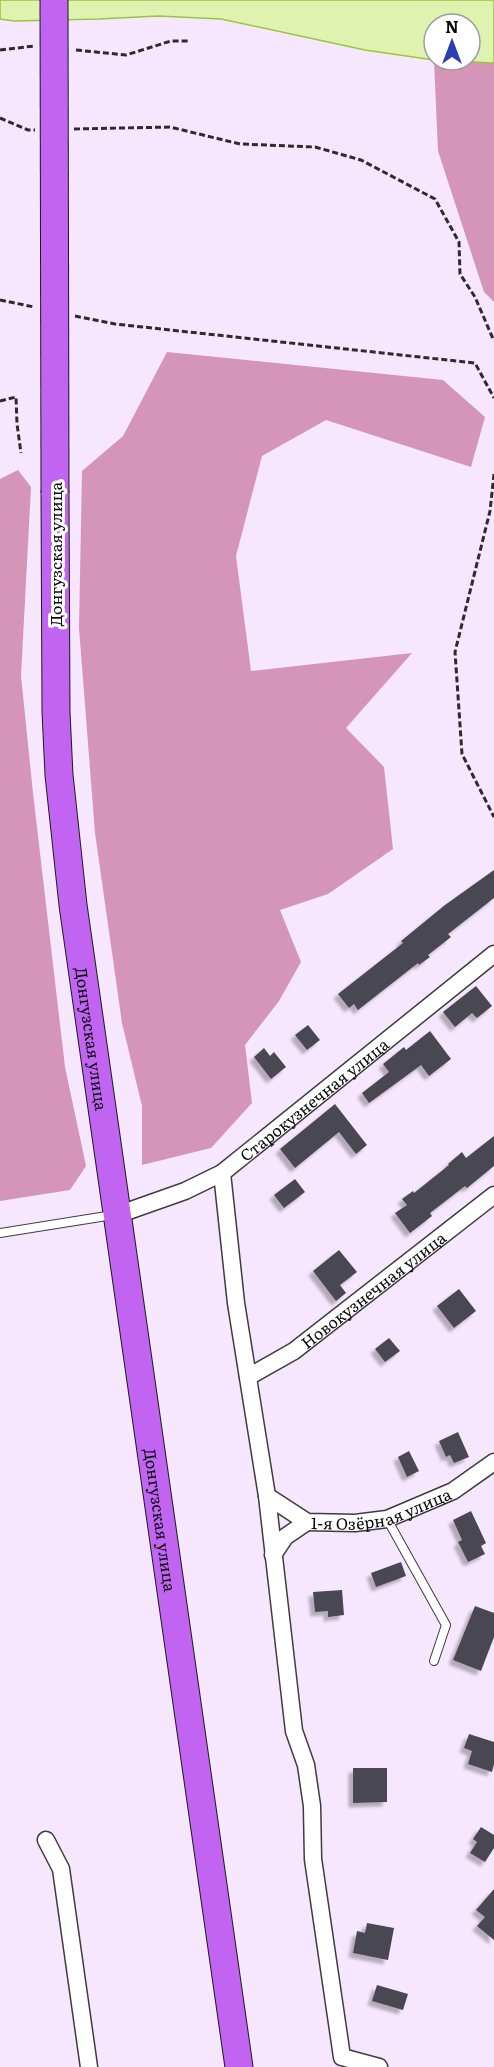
<svg xmlns="http://www.w3.org/2000/svg" width="494" height="2067" font-family="Literata,serif">
<defs>
<filter id="shadow"><feDropShadow dx="-4.5" dy="4.5" stdDeviation="1.5" flood-color="#0004"/></filter>
</defs>
<rect width="100%" height="100%" fill="#f7e7fe"/>
<g fill="#d595b8">
<polygon points="434,60 494,63 494,302 484,292 438,151"/>
<polygon points="167,352 443,380 485,417 471,467 326,420 262,456 236,556 251,671 412,653 346,728 384,767 393,849 328,894 280,910 301,962 279,1001 245,1045 252,1103 211,1148 142,1165 142,1106 122,1023 95,833 79,628 82,471 123,436"/>
<polygon points="18,470 31,487 21,676 33,793 65,1067 86,1166 70,1190 0,1201 0,479"/>
</g>
<path fill="#e0f2af" stroke="#9bc53b" stroke-width="1.5" fill-rule="evenodd" d="M0,0H494V63L434,60L365,50L221,19L158,16L99,19L14,21L0,19ZM434,24H470V60H434Z"/>
<g fill="#4a4751" filter="url(#shadow)">
<polygon points="494,870 494,898 448,934 451,937 428,955 430,957 419,965 418,963 358,1010 354,1004 349,1008 338,994 403,943 401,941 445,905"/>
<polygon points="476,986 492,1006 477,1018 472,1013 455,1027 443,1012"/>
<polygon points="308,1025 320,1040 307,1050 295,1035"/>
<polygon points="430,1031 451,1059 429,1076 421,1065 369,1103 362,1093 389,1072 383,1064 404,1047 406,1050"/>
<polygon points="264,1048 270,1056 274,1052 286,1067 271,1079 254,1057"/>
<polygon points="335,1104 367,1145 356,1154 339,1132 295,1168 280,1149"/>
<polygon points="494,1136 494,1166 467,1188 465,1186 430,1213 432,1216 410,1233 395,1213 407,1205 402,1199 413,1191 414,1193 449,1165 448,1164 462,1152 466,1158"/>
<polygon points="295,1179 305,1192 284,1208 274,1195"/>
<polygon points="339,1250 357,1272 340,1285 346,1293 336,1301 313,1271"/>
<polygon points="459,1289 476,1311 454,1328 437,1306"/>
<polygon points="389,1338 400,1351 385,1362 375,1349"/>
<polygon points="458,1432 469,1457 454,1463 450,1455 446,1457 439,1441"/>
<polygon points="409,1451 419,1471 407,1477 398,1457"/>
<polygon points="471,1511 486,1543 481,1546 485,1554 468,1562 458,1542 462,1540 453,1520"/>
<polygon points="401,1562 406,1576 376,1587 371,1573"/>
<polygon points="342,1590 344,1615 328,1617 328,1611 315,1612 313,1592"/>
<polygon points="475,1606 494,1613 494,1637 481,1671 453,1660"/>
<polygon points="469,1734 494,1742 494,1764 492,1772 468,1764 472,1751 464,1748"/>
<polygon points="353,1768 387,1768 387,1802 353,1803"/>
<polygon points="481,1827 494,1835 494,1848 485,1862 470,1853 477,1842 473,1839"/>
<polygon points="494,1889 494,1940 477,1926 485,1917 476,1910"/>
<polygon points="367,1923 394,1928 388,1960 353,1953 357,1931 365,1933"/>
<polygon points="377,1985 408,1994 403,2010 372,2001"/>
</g>
<g fill="none" stroke-linecap="round" stroke-linejoin="round">
<g stroke="#3d3d3d" stroke-width="10">
<g id="service">
<polyline points="0,1233 113,1215"/>
<polyline points="387,1519 446,1625 434,1661"/>
</g>
</g>
<g stroke="#3d3d3d" stroke-width="19">
<g id="minor">
<polyline points="222,1173 236,1303 267,1496 294,1731 306,1765 312,1806 313,1859 342,2057 379,2067"/>
<path id="s1" d="M117,1215L185,1191L222,1173L494,954"/>
<path id="s2" d="M248,1377L294,1351L494,1195"/>
<path id="s3" d="M267,1496L307,1522L355,1523L387,1519L453,1491L494,1462"/>
<polyline points="273,1555 285,1537 307,1522"/>
<polyline points="46,1840 61,1869 89,2067"/>
</g>
</g>
<g stroke="#1b1b1b" stroke-width="29">
<g id="primary">
<path id="s4" d="M55,493L56,712L59,775L73,905L239,2067"/>
</g>
</g>
<g stroke="#2c2c2c" stroke-width="3" stroke-dasharray="6 3" stroke-linecap="butt">
<polyline points="0,50 34,46"/>
<polyline points="76,50 126,55 171,41 189,41"/>
<polyline points="0,118 28,130 35,130"/>
<polyline points="74,129 170,127 240,144 315,147 361,160 435,199 459,242 460,274 475,297 494,341"/>
<polyline points="0,300 34,307"/>
<polyline points="75,316 115,324 475,363 494,398"/>
<polyline points="0,401 16,397 17,424 21,453"/>
<polyline points="494,474 490,511 455,652 462,754 494,817"/>
</g>
<use href="#service" stroke="#fff" stroke-width="8"/>
<use href="#minor" stroke="#fff" stroke-width="16"/>
<use href="#primary" stroke="#c064f1" stroke-width="27"/>
<g stroke="#1b1b1b" stroke-width="29" stroke-linecap="butt">
<polyline id="primary-bridge" points="54,0 55,493"/>
</g>
<use href="#primary-bridge" stroke="#c064f1" stroke-width="27"/>
</g>
<g text-anchor="middle" dominant-baseline="central" stroke-width="6" stroke-linejoin="round" paint-order="stroke">
<g font-size="16" fill="#0a0a0a" stroke="#fff">
<text transform="translate(55 554) rotate(-90)">Донгузская улица</text>
<text stroke="none"><textPath href="#s4" startOffset="548">Донгузская улица</textPath></text>
<text stroke="none"><textPath href="#s1" startOffset="231">Старокузнечная улица</textPath></text>
<text stroke="none"><textPath href="#s2" startOffset="153">Новокузнечная улица</textPath></text>
<text stroke="none"><textPath href="#s3" startOffset="124">1-я Озёрная улица</textPath></text>
<text stroke="none"><textPath href="#s4" startOffset="1034">Донгузская улица</textPath></text>
</g>
</g>
<g transform="translate(452 42)"><circle r="28" fill="#ffffff" stroke="#9d9d9d" stroke-width="1.5"/>
<path d="M0-4.5L10 22L0 15L-10 22Z" fill="#2b3fb0"/>
<text y="-9" font-size="16" font-weight="bold" text-anchor="middle" fill="#0a0a0a">N</text>
</g>
</svg>
